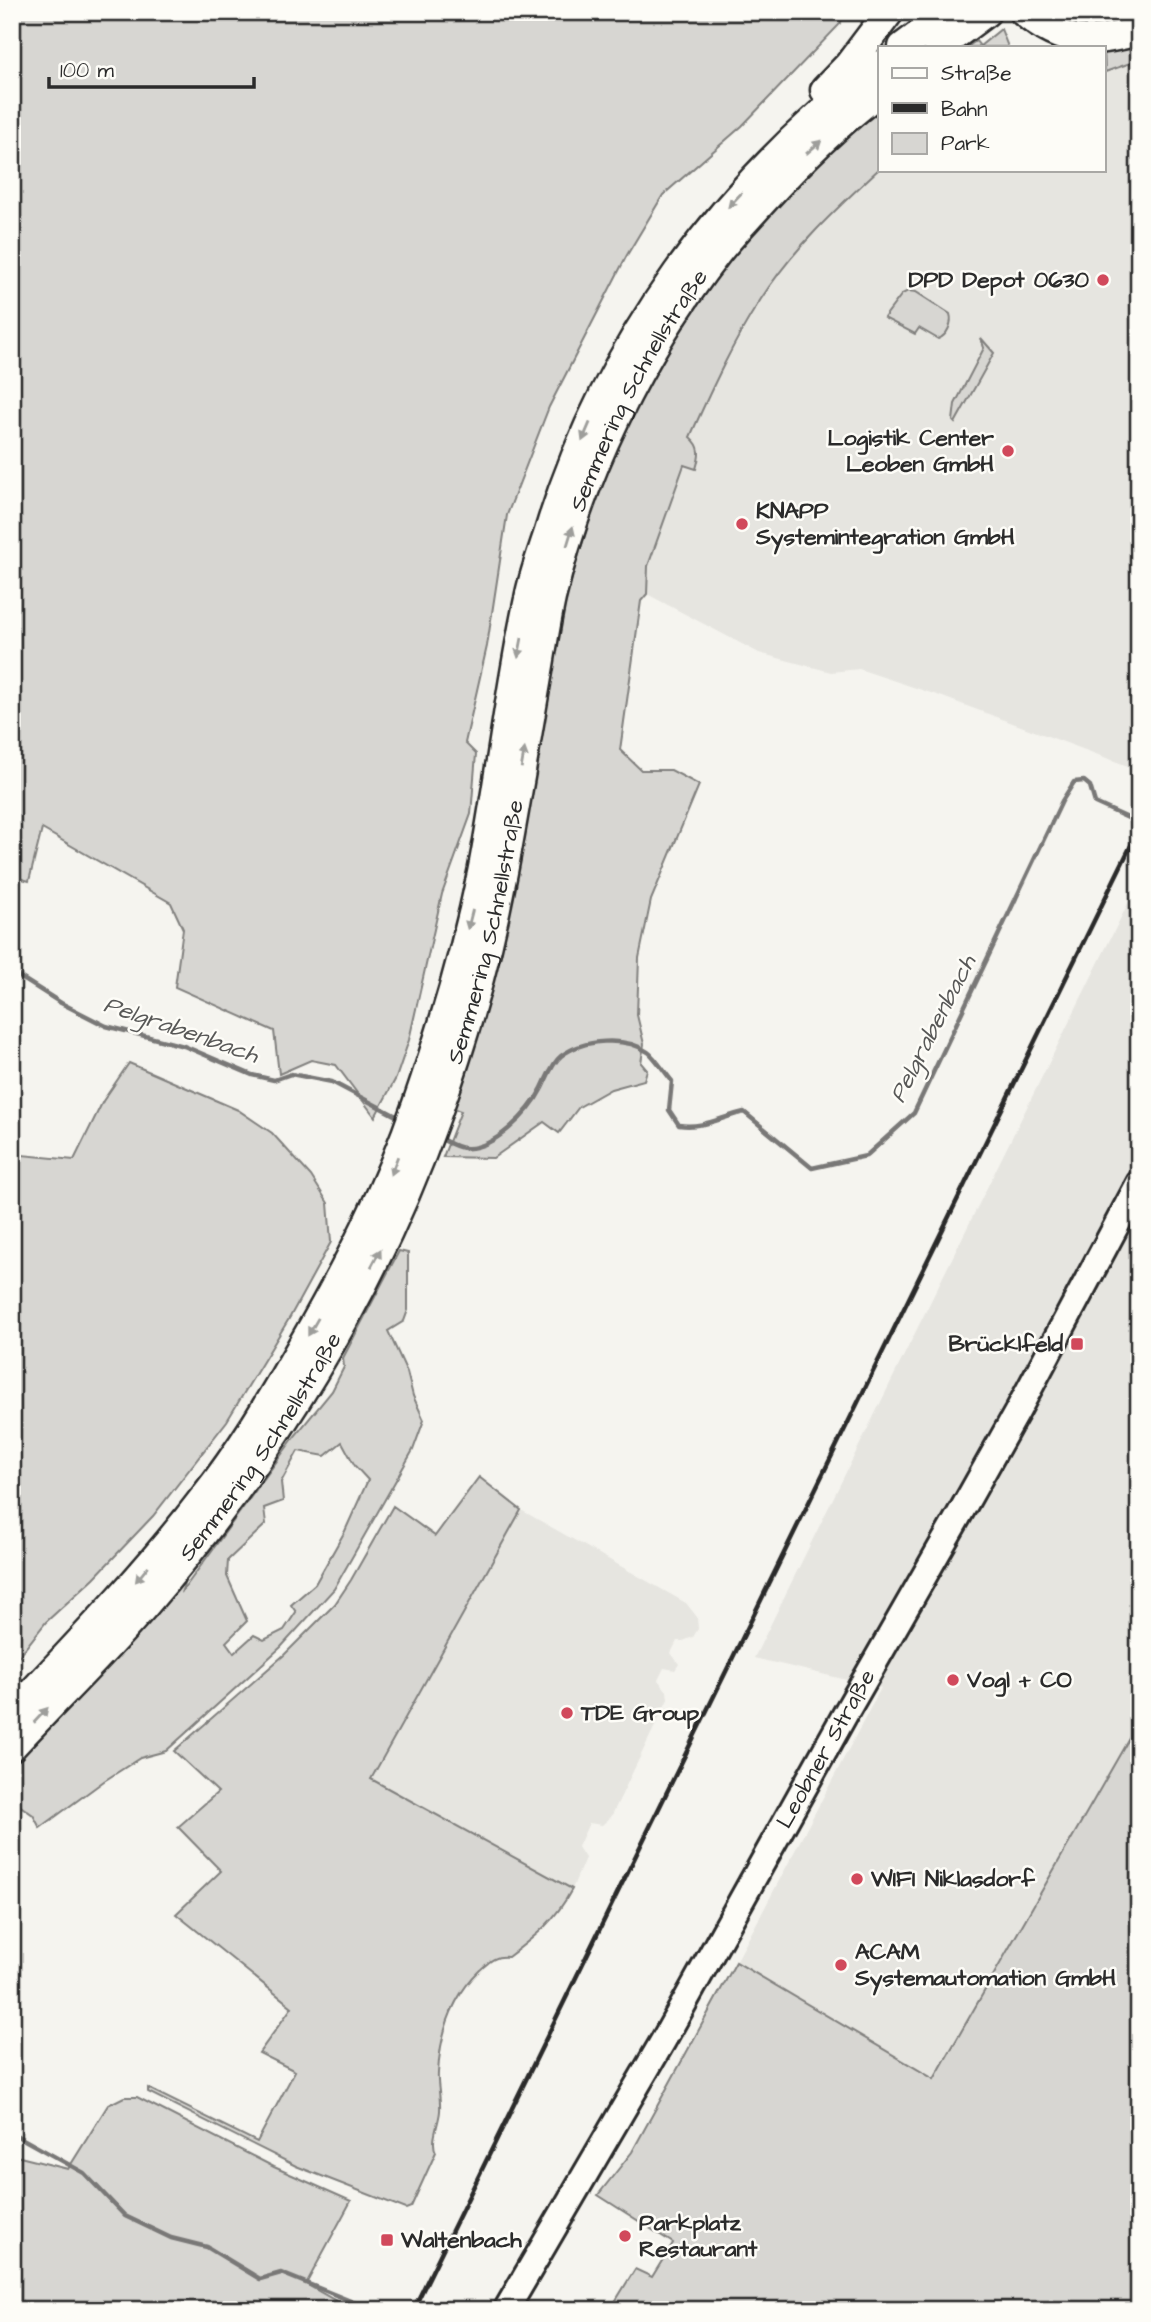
<svg xmlns="http://www.w3.org/2000/svg" width="1151" height="2322" font-family="'Architects Daughter',sans-serif">
<rect width="100%" height="100%" fill="#f5f4ef"/>
<filter id="ink" filterUnits="userSpaceOnUse"><feTurbulence type="fractalNoise" baseFrequency=".0143" numOctaves="2"/><feDisplacementMap in="SourceGraphic" scale="14" xChannelSelector="R" yChannelSelector="G"/><feConvolveMatrix kernelMatrix="1 2 1 2 8 2 1 2 1" color-interpolation-filters="sRGB"/></filter>
<g filter="url(#ink)">
<g fill="#e6e5e0">
<polygon points="1139,60 1139,763 1136,769 940,696 859,669 831,672 759,653 647,594 648,566 684,465 696,468 701,453 690,438 718,377 761,299 783,268 827,220 880,168 880,170 1104,170 1104,71"/>
<polygon points="1139,881 1139,1721 934,2079 736,1962 881,1688 754,1658"/>
<polygon points="521,1510 686,1603 697,1617 698,1629 693,1637 683,1641 677,1641 671,1653 679,1664 675,1670 664,1668 658,1680 667,1691 668,1699 611,1817 602,1825 589,1823 578,1847 585,1858 572,1889 370,1779"/>
</g>
<g fill="#d7d6d2" stroke="#81807e" stroke-width="2" fill-rule="evenodd">
<polygon points="12,12 847,12 839,25 742,126 663,195 627,255 549,407 507,515 487,646 465,743 476,754 471,814 442,894 409,1040 396,1078 375,1117 336,1065 311,1060 279,1074 274,1031 175,987 183,929 171,903 42,829 29,881 12,876"/>
<polygon points="1036,12 1139,12 1139,21 1097,33"/>
<polygon points="1001,29 1008,47 967,47 976,41 980,46"/>
<polygon points="1139,38 1139,60 1105,72 1104,47 1050,47 1051,39"/>
<path d="M880,110V168C838,207 792,250 761,299C733,342 711,390 690,437C702,447 700,455 696,469L684,465L648,566L647,594L641,601L620,750L641,770H671L699,785L651,900L639,958L637,1015L644,1044L641,1063L647,1070L644,1080L611,1089L579,1107L559,1133L544,1122L493,1158L443,1157L461,1111L452,1108L568,591L599,488L622,434L670,345L737,249L822,158Z"/>
<path d="M908,291L916,292L950,314C953,323 947,336 938,339L919,328L915,334L884,318L902,294Z"/>
<polygon points="981,338 994,353 955,423 953,421 955,404 984,348"/>
<polygon points="129,1063 238,1110 272,1133 311,1176 328,1203 331,1242 290,1317 227,1421 153,1516 94,1578 46,1622 12,1665 12,1154 74,1160 103,1101"/>
<path d="M399,1251L408,1253V1310L404,1321L388,1331L407,1372L413,1396L424,1420L413,1450L334,1589L281,1647L166,1751L140,1758L104,1781L40,1828L33,1815L12,1800V1767L188,1573L181,1593L295,1436L332,1391L344,1367L343,1358ZM342,1442L355,1466L368,1480L345,1531L315,1584L291,1605L296,1612L284,1630L264,1640L254,1635L234,1653L226,1642L247,1621L227,1576L228,1560L266,1524L264,1508L283,1501L281,1482L298,1451L325,1456Z"/>
<path d="M479,1477L521,1510L371,1779L572,1889C555,1921 537,1935 508,1957C495,1955 489,1962 480,1970C452,1997 440,2034 438,2073C437,2085 441,2098 440,2111C439,2124 430,2141 436,2152L411,2207L406,2209L296,2166L148,2092V2088L257,2142L295,2071L259,2053L292,2007L176,1914L221,1871L178,1827L218,1792L174,1751L284,1655L335,1604L351,1580L393,1506L435,1536Z"/>
<polygon points="1139,1721 1139,2310 610,2310 635,2269 652,2277 673,2243 598,2195 632,2152 736,1962 934,2079"/>
<polygon points="124,2097 137,2097 274,2167 351,2201 306,2284 352,2310 12,2310 12,2155 68,2169 108,2105"/>
</g>
<g fill="none" stroke-linecap="round" stroke-linejoin="round">
<g stroke="#797877" stroke-width="4.5">
<polyline points="12,972 61,1003 106,1026 184,1046 252,1075 274,1080 291,1074 332,1082 400,1118"/>
<path d="M439,1138C446,1141 456,1148 464,1148C493,1151 530,1112 542,1088C547,1078 552,1063 561,1056C583,1039 626,1036 648,1052C654,1056 666,1074 672,1081L669,1110L679,1125C702,1129 722,1117 744,1112L812,1168L866,1156L914,1113L1062,801L1074,782L1084,781L1090,786L1095,803L1139,823"/>
<polyline points="12,2133 84,2173 125,2216 171,2238 207,2247 260,2279 281,2273 358,2304"/>
</g>
<g stroke="#2b2b2b" stroke-width="30">
<g id="major">
<path id="s1" d="M506,2310L663,2041L848,1709L958,1517L1017,1412L1139,1183"/>
</g>
</g>
<g stroke="#2b2b2b" stroke-width="33">
<g id="highway">
<path d="M1024,12C1063,46 1091,43 1139,31"/>
<polyline points="903,47 950,12"/>
<polyline points="939,47 986,12"/>
<polyline points="825,90 849,65 889,12"/>
<path d="M12,1714C78,1644 145,1575 203,1499C241,1451 272,1399 302,1346C347,1268 388,1189 417,1104C443,1029 466,951 482,873C500,782 509,690 529,599C533,577 541,556 548,535C605,346 724,184 880,65"/>
<path id="s2" d="M12,1746C56,1699 102,1654 144,1606C269,1461 373,1293 437,1113C465,1035 488,954 503,872C515,809 525,746 536,683C541,655 545,626 551,598C581,474 639,354 717,253C730,236 746,220 761,203C797,163 836,124 880,91"/>
</g>
</g>
<use href="#major" stroke="#fdfcf7" stroke-width="24"/>
<use href="#highway" stroke="#fdfcf7" stroke-width="28"/>
<polyline stroke="#2b2b2b" stroke-width="4.5" points="413,2310 1139,829"/>
</g>
<defs><path id="oneway-solid" d="M-6-.8H1V-3.2L6.5 0L1 3.2V.8H-6Z" transform="scale(1.75)"/></defs>
<g fill="#9e9e9b">
<use href="#oneway-solid" transform="translate(814 147) rotate(-41)"/>
<use href="#oneway-solid" transform="translate(735 200) rotate(133)"/>
<use href="#oneway-solid" transform="translate(586 432) rotate(113)"/>
<use href="#oneway-solid" transform="translate(570 536) rotate(-73)"/>
<use href="#oneway-solid" transform="translate(520 648) rotate(101)"/>
<use href="#oneway-solid" transform="translate(523 758) rotate(-80)"/>
<use href="#oneway-solid" transform="translate(470 920) rotate(104)"/>
<use href="#oneway-solid" transform="translate(394 1166) rotate(111)"/>
<use href="#oneway-solid" transform="translate(376 1258) rotate(-62)"/>
<use href="#oneway-solid" transform="translate(313 1327) rotate(120)"/>
<use href="#oneway-solid" transform="translate(142 1574) rotate(129)"/>
<use href="#oneway-solid" transform="translate(41 1715) rotate(-47)"/>
</g>
</g>
<g fill="#d1495b" stroke="#fdfcf7" stroke-width="2.5">
<circle cx="1103" cy="280" r="7"/>
<circle cx="1008" cy="451" r="7"/>
<circle cx="742" cy="524" r="7"/>
<rect x="1070" y="1337" width="14" height="14" rx="3.5"/>
<circle cx="953" cy="1680" r="7"/>
<circle cx="567" cy="1713" r="7"/>
<circle cx="857" cy="1879" r="7"/>
<circle cx="841" cy="1965" r="7"/>
<circle cx="625" cy="2236" r="7"/>
<rect x="380" y="2233" width="14" height="14" rx="3.5"/>
</g>
<g text-anchor="middle" dominant-baseline="central" stroke-width="5" stroke-linejoin="round" paint-order="stroke">
<g font-size="23" font-weight="bold" fill="#2b2b2b" stroke="#fdfcf7" text-anchor="start">
<text x="1089" y="280" text-anchor="end">DPD Depot 0630</text>
<text x="994" y="438" text-anchor="end">Logistik Center<tspan x="994" dy="26">Leoben GmbH</tspan></text>
<text x="756" y="511">KNAPP<tspan x="756" dy="26">Systemintegration GmbH</tspan></text>
<text x="1063" y="1344" text-anchor="end">Brücklfeld</text>
<text x="967" y="1680">Vogl + CO</text>
<text x="581" y="1713">TDE Group</text>
<text x="871" y="1879">WIFI Niklasdorf</text>
<text x="855" y="1952">ACAM<tspan x="855" dy="26">Systemautomation GmbH</tspan></text>
<text x="639" y="2223">Parkplatz<tspan x="639" dy="26">Restaurant</tspan></text>
<text x="401" y="2240">Waltenbach</text>
</g>
<g font-size="23" fill="#2b2b2b" stroke="#fdfcf7">
<text stroke="none"><textPath href="#s2" startOffset="1524">Semmering Schnellstraße</textPath></text>
<text stroke="none"><textPath href="#s2" startOffset="957">Semmering Schnellstraße</textPath></text>
<text stroke="none"><textPath href="#s2" startOffset="390">Semmering Schnellstraße</textPath></text>
<text stroke="none"><textPath href="#s1" startOffset="646">Leobner Straße</textPath></text>
</g>
<g font-size="24" font-style="italic" fill="#585857" stroke="#fdfcf7">
<text transform="translate(933 1029) rotate(-63)">Pelgrabenbach</text>
<text transform="translate(181 1030) rotate(19)">Pelgrabenbach</text>
</g>
</g>
<rect width="1151" height="2322" fill="none" stroke="#fdfcf7" stroke-width="42"/>
<rect x="21" y="21" width="1109" height="2280" fill="none" stroke="#2b2b2b" stroke-width="2.5" filter="url(#ink)"/>
<rect x="878" y="46" width="228" height="126" fill="#fdfcf7" stroke="#a9a8a5" stroke-width="2"/>
<rect x="892" y="68" width="35" height="10" fill="#fdfcf7" stroke="#a9a8a5" stroke-width="2"/>
<text x="941" y="80" font-size="21" fill="#2b2b2b">Straße</text>
<rect x="892" y="103" width="35" height="10" fill="#2b2b2b" stroke="#a9a8a5" stroke-width="2"/>
<text x="941" y="116" font-size="21" fill="#2b2b2b">Bahn</text>
<rect x="892" y="133" width="35" height="21" fill="#d7d6d2" stroke="#a9a8a5" stroke-width="2"/>
<text x="941" y="150" font-size="21" fill="#2b2b2b">Park</text>
<path d="M49 77v10h205v-10" fill="none" stroke="#2b2b2b" stroke-width="3.5"/>
<text x="60" y="77" font-size="21" fill="#2b2b2b" stroke="#fdfcf7" stroke-width="5" paint-order="stroke">100 m</text>
</svg>
